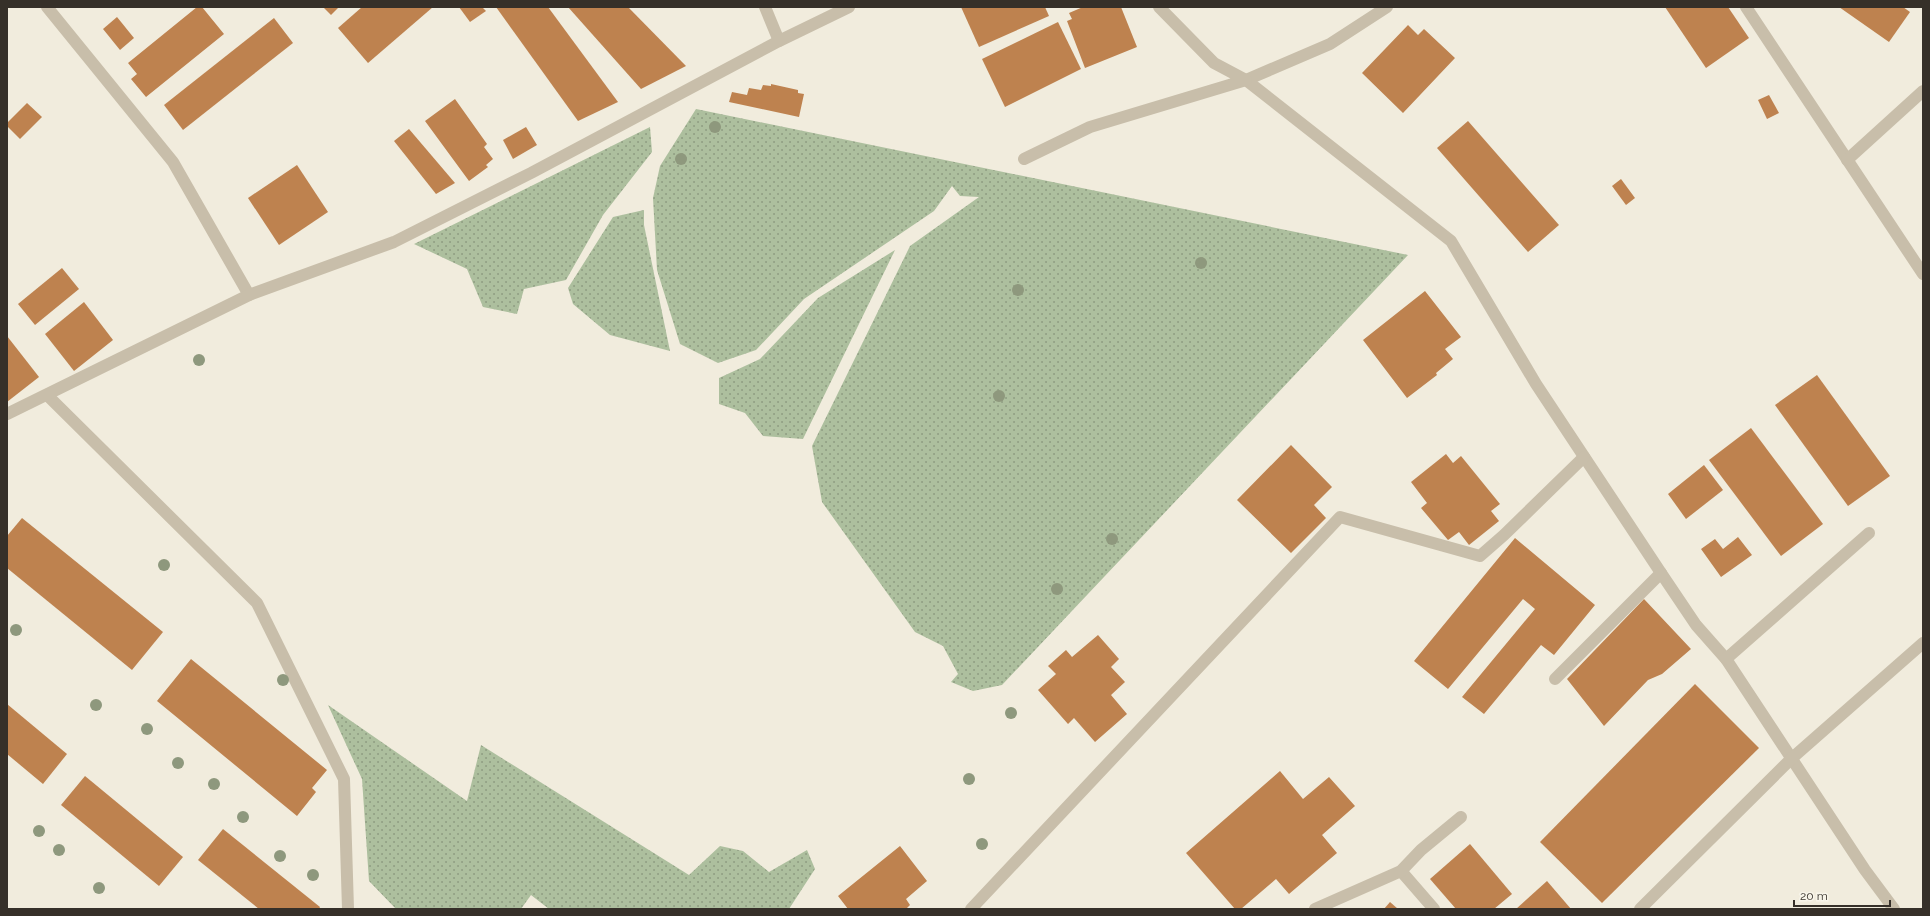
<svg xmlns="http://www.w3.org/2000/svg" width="1930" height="916" font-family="Raleway,sans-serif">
<defs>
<pattern id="grass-dots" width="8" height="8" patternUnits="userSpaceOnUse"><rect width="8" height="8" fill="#adbf9e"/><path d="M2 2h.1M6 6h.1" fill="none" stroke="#8e9c81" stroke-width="1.8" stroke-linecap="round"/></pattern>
</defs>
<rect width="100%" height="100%" fill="#f1ecdd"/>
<g fill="url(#grass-dots)">
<polygon points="696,109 1408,255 1002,685 973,691 951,682 958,674 943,646 915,632 822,502 812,446 910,246 979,197 960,196 952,186 934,211 804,299 756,350 718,363 680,344 657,270 653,198 660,166"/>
<polygon points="650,127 652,152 603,215 566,280 524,289 517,314 483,307 467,269 414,244"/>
<polygon points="644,210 644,225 670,351 610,335 573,304 568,288 613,217"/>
<polygon points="895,250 803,439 763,436 745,413 719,404 719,378 760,359 818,298"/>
<polygon points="328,705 467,801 481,745 689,875 720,846 743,851 769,872 807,850 815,869 789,909 549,909 531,895 521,909 396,909 369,881 362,779"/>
</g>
<g fill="#be824f">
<polygon points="197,7 202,7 224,34 146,97 131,79 137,74 128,63"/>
<polygon points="323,7 339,7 331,15"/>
<polygon points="362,7 433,7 368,63 338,28"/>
<polygon points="459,7 482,7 486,11 470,22"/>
<polygon points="496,7 548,7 618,102 578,121"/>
<polygon points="568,7 628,7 686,66 641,89"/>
<polygon points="961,7 1045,7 1049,16 979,47"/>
<polygon points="1083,7 1121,7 1137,47 1085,68 1067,21 1072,19 1069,13"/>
<polygon points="1665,7 1728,7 1749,38 1706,68"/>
<polygon points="1839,7 1903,7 1910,12 1889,42"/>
<polygon points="117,17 134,38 120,50 103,29"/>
<polygon points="274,18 293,43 183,130 164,105"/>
<polygon points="1058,22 1081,69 1005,107 982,59"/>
<polygon points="1408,25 1418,35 1424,29 1455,58 1403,113 1362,73"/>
<polygon points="771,84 798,90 798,93 804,94 799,117 729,102 732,92 747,95 749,88 761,90 763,85 771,86"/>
<polygon points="1769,95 1779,113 1767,119 1758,100"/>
<polygon points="455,99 487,144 484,147 493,159 486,165 488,167 469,181 425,121"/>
<polygon points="27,103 42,117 20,139 7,126 7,123"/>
<polygon points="1468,121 1559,225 1528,252 1437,148"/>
<polygon points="526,127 537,145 513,159 503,140"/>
<polygon points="409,129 455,183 436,194 394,141"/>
<polygon points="297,165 328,212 279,245 248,198"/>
<polygon points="1621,179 1635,198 1626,205 1612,186"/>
<polygon points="62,268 79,289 35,325 18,304"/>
<polygon points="1425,291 1461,337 1445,349 1453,359 1436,373 1437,375 1407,398 1363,340"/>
<polygon points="84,302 113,340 74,371 45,334"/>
<polygon points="7,336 39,377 7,402"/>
<polygon points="1817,375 1890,476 1848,506 1775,405"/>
<polygon points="1751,428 1823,524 1781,556 1709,460"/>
<polygon points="1291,445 1332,487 1314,505 1326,518 1291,553 1237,500"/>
<polygon points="1446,454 1453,463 1461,456 1500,504 1491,511 1499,521 1469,545 1459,532 1448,540 1421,508 1427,503 1411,482"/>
<polygon points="1704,465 1723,490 1686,519 1668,494"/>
<polygon points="22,518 163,632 132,670 7,568 7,536"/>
<polygon points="1738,537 1752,555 1721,577 1701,549 1715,539 1723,549"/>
<polygon points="1515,538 1595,605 1554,655 1541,645 1484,714 1462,697 1535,609 1523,599 1448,689 1414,661"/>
<polygon points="1644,599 1691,649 1662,674 1648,680 1604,726 1567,679"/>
<polygon points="1098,635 1119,659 1111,667 1125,682 1111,695 1127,714 1095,742 1074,718 1068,724 1038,690 1056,674 1048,666 1066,650 1072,657"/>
<polygon points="191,659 327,770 312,788 316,792 297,816 157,701"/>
<polygon points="1695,684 1759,748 1602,903 1540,842"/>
<polygon points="7,704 67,754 43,784 7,754"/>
<polygon points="1280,771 1303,799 1329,777 1355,806 1322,835 1337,853 1289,894 1276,879 1241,909 1235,909 1186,853"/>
<polygon points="85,776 183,857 159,886 61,805"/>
<polygon points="223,829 320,907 319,909 259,909 198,860"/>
<polygon points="1470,844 1512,894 1494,909 1456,909 1430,879"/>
<polygon points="900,846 927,881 906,899 910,905 906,909 848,909 838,896"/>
<polygon points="1547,881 1571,909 1516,909"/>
<polygon points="1390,902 1398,909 1384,909"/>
</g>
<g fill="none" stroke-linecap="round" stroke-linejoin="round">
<polyline stroke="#c8beaa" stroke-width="12" points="47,395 257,603 344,779 348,909"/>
<g stroke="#c8beaa" stroke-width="12">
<polyline points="47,7 173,162 249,295"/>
<polyline points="765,7 779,41"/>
<polyline points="1387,7 1330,44 1246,80 1451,241 1536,384 1661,573 1696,625 1726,659 1865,870 1894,909"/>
<polyline points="1746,7 1923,274"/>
<polyline points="1024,159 1090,127 1246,80 1214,63 1159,7"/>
<polyline points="1847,160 1923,91"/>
<polyline points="7,414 249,295 394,242 531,173 779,41 849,7"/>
<polyline points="1726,659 1869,533"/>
<polyline points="1555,679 1661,573"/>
<polyline points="1401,871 1434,909"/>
<polyline points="971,909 1340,517 1480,556 1504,535 1584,457"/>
<polyline points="1315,909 1401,871 1421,850 1461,817"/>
<polyline points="1640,909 1791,759 1923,643"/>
</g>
</g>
<g fill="#8e987d">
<circle cx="715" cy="127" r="6"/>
<circle cx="681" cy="159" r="6"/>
<circle cx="1201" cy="263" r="6"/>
<circle cx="1018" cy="290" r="6"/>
<circle cx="199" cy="360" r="6"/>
<circle cx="999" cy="396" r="6"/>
<circle cx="1112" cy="539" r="6"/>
<circle cx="164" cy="565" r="6"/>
<circle cx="1057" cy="589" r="6"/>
<circle cx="16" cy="630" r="6"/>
<circle cx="283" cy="680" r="6"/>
<circle cx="96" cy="705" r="6"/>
<circle cx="1011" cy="713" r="6"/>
<circle cx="147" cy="729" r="6"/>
<circle cx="178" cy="763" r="6"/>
<circle cx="969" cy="779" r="6"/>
<circle cx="214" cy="784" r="6"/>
<circle cx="243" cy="817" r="6"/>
<circle cx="39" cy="831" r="6"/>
<circle cx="982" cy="844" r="6"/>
<circle cx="59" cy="850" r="6"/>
<circle cx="280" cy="856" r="6"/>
<circle cx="313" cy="875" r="6"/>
<circle cx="99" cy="888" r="6"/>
</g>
<rect width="1930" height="916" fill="none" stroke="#363029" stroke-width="16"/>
<path d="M1794 900v6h96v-6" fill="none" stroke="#363029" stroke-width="2"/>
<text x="1800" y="900" font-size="12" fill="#363029" stroke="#f8f5ea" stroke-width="3" paint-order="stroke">20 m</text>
</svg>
